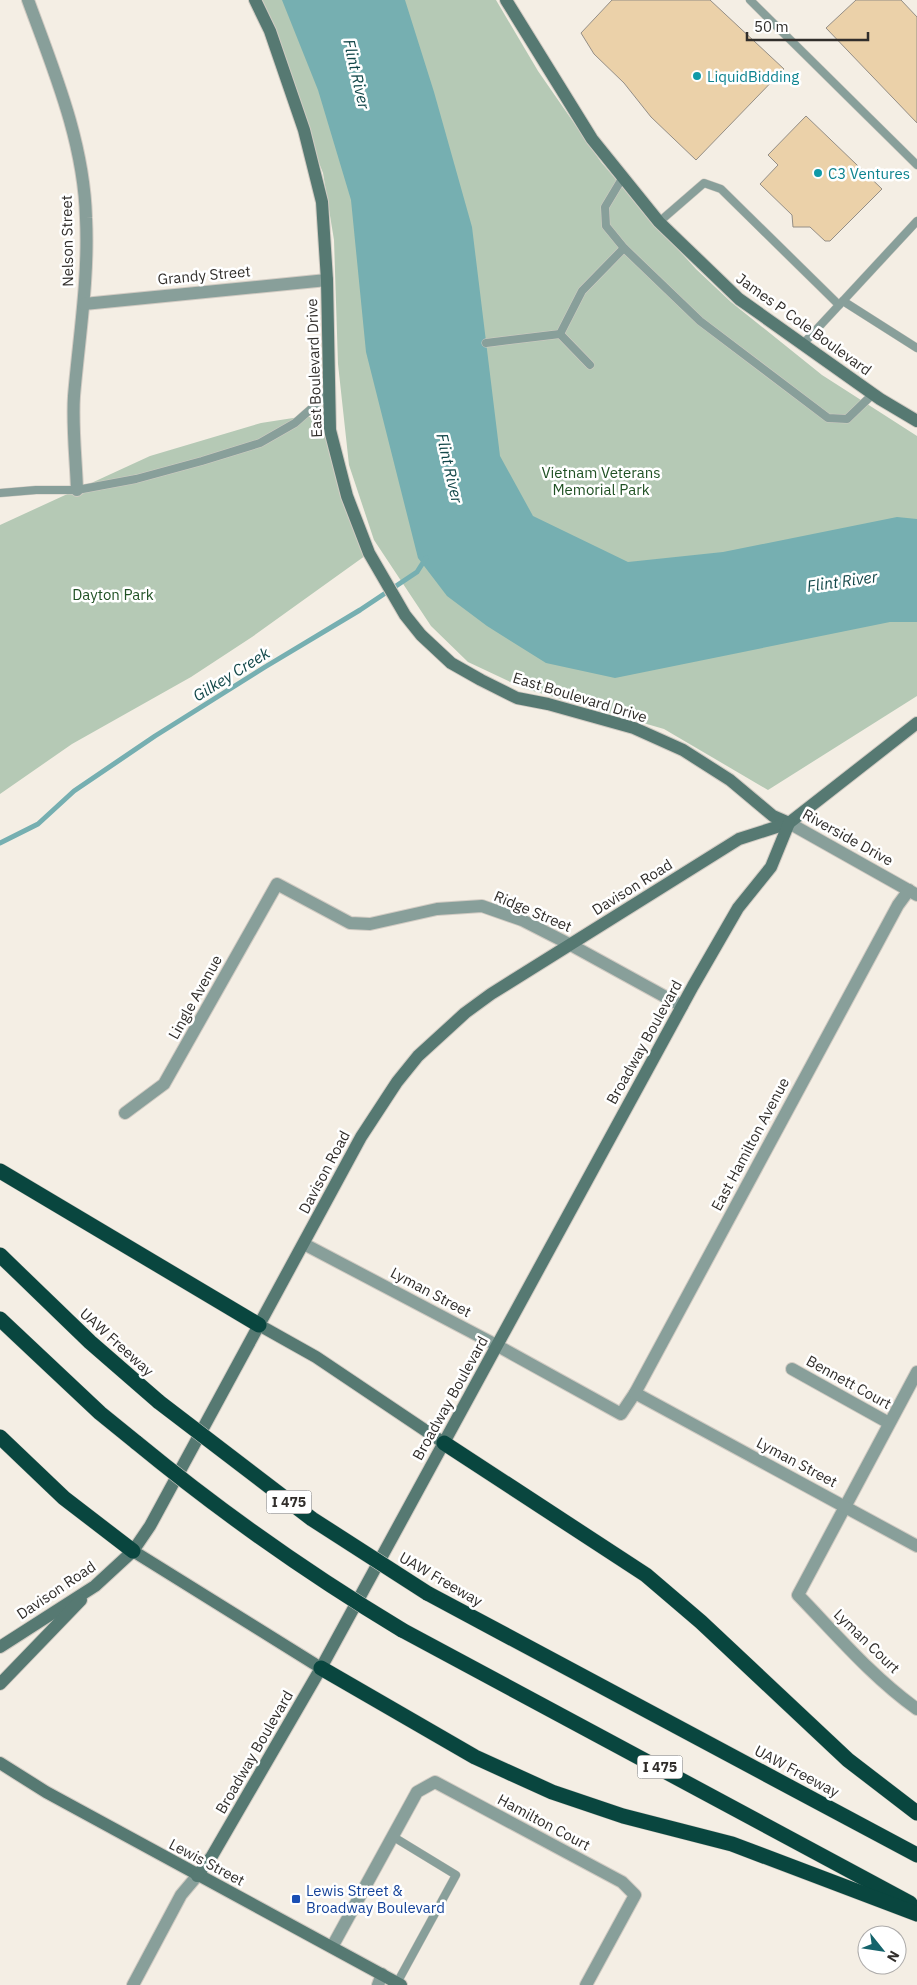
<svg xmlns="http://www.w3.org/2000/svg" width="917" height="1985" font-family="'IBM Plex Sans',sans-serif">
<rect width="100%" height="100%" fill="#f4eee4"/>
<g fill="#b5c9b5">
<polygon points="249,0 496,0 538,71 601,162 643,211 696,269 731,302 822,375 917,436 917,696 768,790 664,729 523,688 468,662 431,626 374,540 349,465 338,364 334,240 323,173 278,58"/>
<polygon points="306,416 317,419 330,430 369,553 252,637 191,677 72,744 0,794 0,525 150,456 261,423"/>
</g>
<polygon fill="#76afb1" points="282,0 405,0 434,92 472,227 500,456 533,516 628,562 723,552 897,517 917,519 917,622 890,622 615,678 546,663 487,626 447,596 418,558 366,352 351,200 318,90"/>
<g fill="none" stroke-linecap="round" stroke-linejoin="round">
<polyline stroke="#76afb1" stroke-width="5" points="0,843 38,824 74,791 155,736 265,667 360,610 417,572 426,558"/>
</g>
<g fill="#ebd1a9" stroke="#948e86">
<polygon points="612,0 710,0 784,69 696,160 651,117 624,83 594,54 581,33"/>
<polygon points="856,0 901,0 917,17 917,123 826,28"/>
<polygon points="806,116 882,189 830,241 825,241 810,227 793,227 792,215 760,184 778,165 768,155"/>
</g>
<g fill="none" stroke-linecap="round" stroke-linejoin="round">
<g stroke="#d1cbc3" stroke-width="9">
<g id="lane">
<polyline points="750,0 917,165"/>
<polyline points="623,177 605,207 606,226 624,248 700,321 828,418 847,419 873,394"/>
<polyline points="659,222 704,183 721,189 839,305"/>
<polyline points="843,301 917,348"/>
<polyline points="560,334 590,365"/>
<polyline points="486,343 560,334 582,291 624,248"/>
<polyline points="803,344 917,221"/>
<polyline points="0,493 36,490 77,490 136,479 202,461 260,443 295,423 329,393"/>
<polyline points="392,1836 456,1875 397,1983"/>
</g>
</g>
<g stroke="#d1cbc3" stroke-width="14">
<g id="street">
<path d="M28,0C54,71 84,142 86,218C89,278 79,337 74,396C72,427 76,459 77,490"/>
<polyline points="84,304 327,280"/>
<polyline points="789,823 917,895"/>
<polyline points="125,1113 164,1084 277,884 350,923 370,924 437,909 482,906 522,920 571,945 682,1006"/>
<polyline points="304,1244 498,1346 621,1414 635,1393 898,905 909,890"/>
<polyline points="792,1369 889,1423"/>
<path d="M917,1372L798,1595C835,1633 873,1678 917,1709"/>
<polyline points="635,1393 917,1546"/>
<polyline points="332,1947 417,1792 435,1782 622,1882 635,1895 586,1985"/>
<polyline points="133,1985 181,1895 197,1876"/>
<polyline points="378,1985 382,1974"/>
</g>
</g>
<g stroke="#d1cbc3" stroke-width="14">
<g id="secondary">
<polyline points="255,0 270,31 304,130 322,202 327,280 330,430 347,496 369,553 405,615 421,635 451,663 481,680 517,698 548,704 634,728 683,750 730,780 773,816 789,823"/>
<polyline points="506,0 592,139 659,222 739,299 880,399 917,421"/>
<polyline points="259,1325 316,1357 444,1443"/>
<polyline points="133,1551 321,1668"/>
<polyline points="0,1647 95,1586 133,1551 150,1526 361,1137 397,1082 418,1056 465,1013 491,994 739,839 789,823 917,723"/>
<polyline points="0,1684 81,1600"/>
<polyline points="0,1763 46,1792 401,1985"/>
<polyline points="197,1876 212,1856 321,1668 693,986 738,908 771,867 789,823"/>
</g>
</g>
<g stroke="#d1cbc3" stroke-width="16">
<g id="highway">
<polyline points="0,1171 259,1325"/>
<polyline points="0,1255 90,1342 159,1402"/>
<polyline points="0,1319 100,1413 137,1443"/>
<polyline points="0,1437 64,1498 133,1551"/>
<polyline points="444,1443 646,1575 701,1622 848,1760 917,1813"/>
<polyline points="427,1593 917,1855"/>
<polyline points="402,1630 910,1903"/>
<polyline points="321,1668 475,1757 552,1792 623,1816 732,1844 917,1914"/>
</g>
</g>
<use href="#lane" stroke="#889f9a" stroke-width="8"/>
<use href="#street" stroke="#889f9a" stroke-width="12"/>
<use href="#secondary" stroke="#567972" stroke-width="12"/>
<use href="#highway" stroke="#09463f" stroke-width="15"/>
<g stroke="#d1cbc3" stroke-width="16" stroke-linecap="butt">
<g id="highway-bridge">
<polyline points="159,1402 312,1519 427,1593"/>
<path d="M137,1443C221,1512 309,1574 402,1630"/>
</g>
</g>
<use href="#highway-bridge" stroke="#09463f" stroke-width="15"/>
</g>
<g fill="#0f9aa8" stroke="#fff" stroke-width="2">
<circle cx="697" cy="76" r="5"/>
<circle cx="818" cy="173" r="5"/>
</g>
<rect fill="#1a4fb4" stroke="#fff" stroke-width="2" x="291" y="1894" width="10" height="10" rx="2.5"/>
<g text-anchor="middle" dominant-baseline="central" stroke-width="5" stroke-linejoin="round" paint-order="stroke">
<g fill="#fff" stroke="#6f6d6b" stroke-width="1">
<rect x="266.5" y="1490.5" width="45" height="23" rx="4"/>
<rect x="637.5" y="1755.5" width="45" height="23" rx="4"/>
</g>
<g font-size="14" font-weight="bold" fill="#312e2b">
<text x="289" y="1502">I 475</text>
<text x="660" y="1767">I 475</text>
</g>
<g font-size="15" fill="#0d838f" stroke="#fff" text-anchor="start">
<text x="707" y="76">LiquidBidding</text>
<text x="828" y="173">C3 Ventures</text>
</g>
<g font-size="15" fill="#312e2b" stroke="#fff">
<text transform="translate(67 241) rotate(-91)">Nelson Street</text>
<text transform="translate(204 275) rotate(-5)">Grandy Street</text>
<text transform="translate(804 324) rotate(36)">James P Cole Boulevard</text>
<text transform="translate(314 368) rotate(-92)">East Boulevard Drive</text>
<text transform="translate(580 697) rotate(17)">East Boulevard Drive</text>
<text transform="translate(848 837) rotate(29)">Riverside Drive</text>
<text transform="translate(632 887) rotate(-32)">Davison Road</text>
<text transform="translate(533 911) rotate(23)">Ridge Street</text>
<text transform="translate(195 997) rotate(-61)">Lingle Avenue</text>
<text transform="translate(644 1042) rotate(-61)">Broadway Boulevard</text>
<text transform="translate(750 1144) rotate(-62)">East Hamilton Avenue</text>
<text transform="translate(324 1172) rotate(-62)">Davison Road</text>
<text transform="translate(431 1292) rotate(28)">Lyman Street</text>
<text transform="translate(117 1342) rotate(42)">UAW Freeway</text>
<text transform="translate(849 1382) rotate(29)">Bennett Court</text>
<text transform="translate(450 1398) rotate(-61)">Broadway Boulevard</text>
<text transform="translate(797 1462) rotate(28)">Lyman Street</text>
<text transform="translate(441 1579) rotate(30)">UAW Freeway</text>
<text transform="translate(56 1590) rotate(-34)">Davison Road</text>
<text transform="translate(867 1641) rotate(44)">Lyman Court</text>
<text transform="translate(254 1752) rotate(-60)">Broadway Boulevard</text>
<text transform="translate(797 1771) rotate(28)">UAW Freeway</text>
<text transform="translate(544 1822) rotate(28)">Hamilton Court</text>
<text transform="translate(207 1862) rotate(28)">Lewis Street</text>
</g>
<g font-size="15" fill="#205124" stroke="#fff">
<text x="601" y="472">Vietnam Veterans<tspan x="601" dy="17">Memorial Park</tspan></text>
<text x="113" y="594">Dayton Park</text>
</g>
<g font-size="15" fill="#164399" stroke="#fff" text-anchor="start">
<text x="306" y="1890">Lewis Street &amp;<tspan x="306" dy="17">Broadway Boulevard</tspan></text>
</g>
<g font-size="16" font-style="italic" fill="#124749" stroke="#fff">
<text transform="translate(357 74) rotate(77)">Flint River</text>
<text transform="translate(450 468) rotate(77)">Flint River</text>
<text transform="translate(842 581) rotate(-8)">Flint River</text>
<text transform="translate(231 674) rotate(-32)">Gilkey Creek</text>
</g>
</g>
<g transform="translate(882 1950) rotate(120)"><circle r="24" fill="#ffffff" stroke="#adabaa"/>
<path d="M0-4L9 19L0 12L-9 19Z" fill="#15636b"/>
<text y="-8" font-size="14" font-weight="bold" text-anchor="middle" fill="#312e2b">N</text>
</g>
<path d="M747 32v8h121v-8" fill="none" stroke="#312e2b" stroke-width="2.5"/>
<text x="754" y="32" font-size="15" fill="#312e2b" stroke="#ffffff" stroke-width="4" paint-order="stroke">50 m</text>
</svg>
